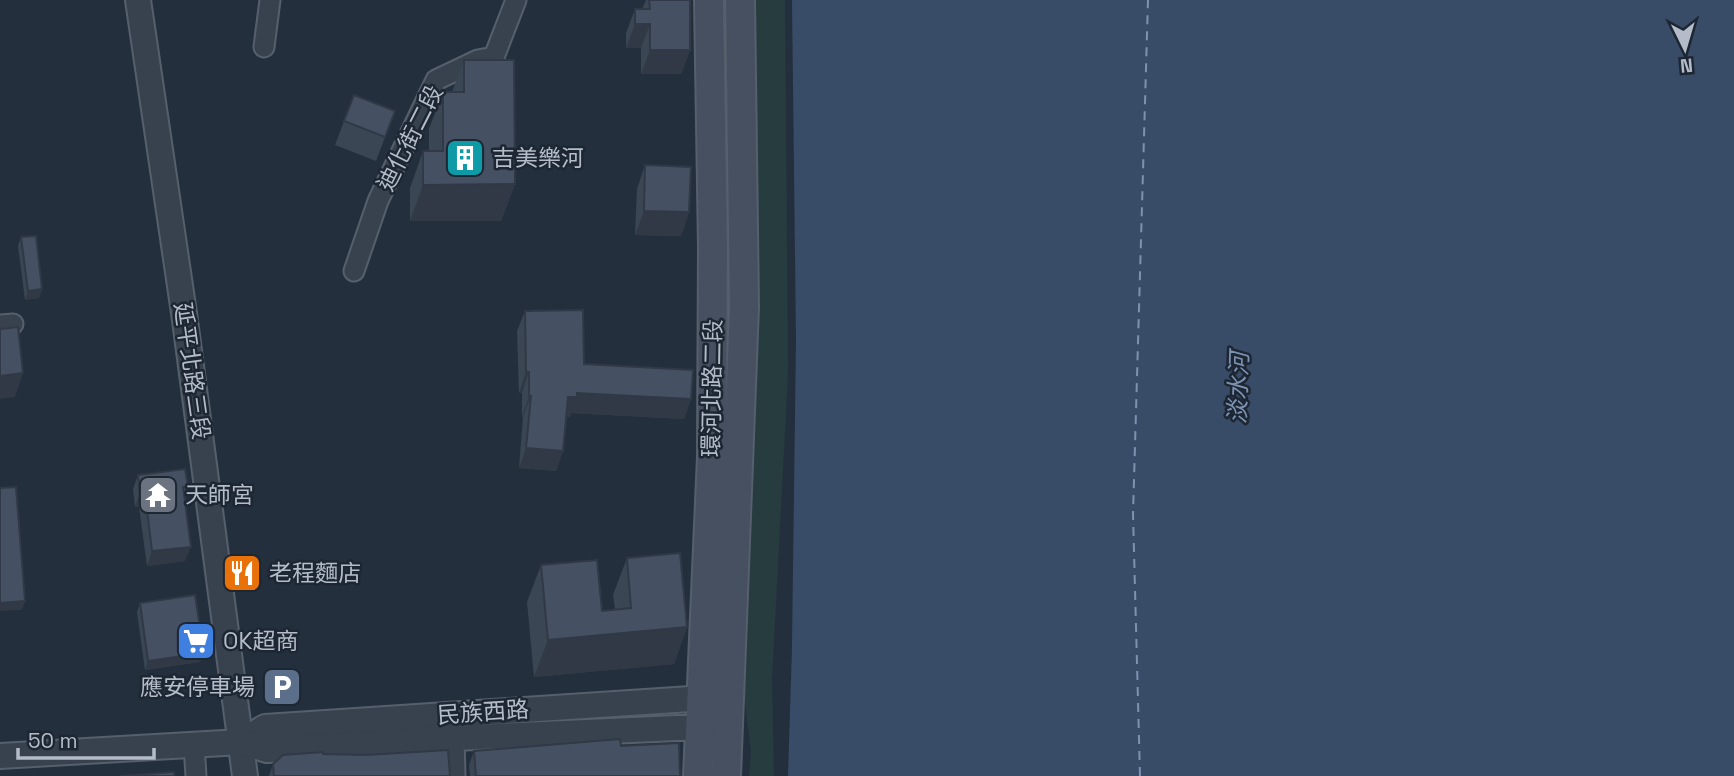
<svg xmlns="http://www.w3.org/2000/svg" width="1734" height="776" font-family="'Space Grotesk','Noto Sans TC',sans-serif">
<rect width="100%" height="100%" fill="#242f3e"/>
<polygon fill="#263c3f" points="750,0 785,0 788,375 772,679 774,776 749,776 751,752 741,671"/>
<polygon fill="#394c67" points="792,0 1734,0 1734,776 788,776 792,647 796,340"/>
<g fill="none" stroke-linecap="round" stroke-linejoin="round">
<polyline stroke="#7c92b1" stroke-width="2" stroke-dasharray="9 7" stroke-linecap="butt" points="1140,776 1133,514 1148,0"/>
<g stroke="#565f6c" stroke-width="23">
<g id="minor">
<polyline points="264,47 270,0"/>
<polyline points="354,271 378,201 436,80 478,60 494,57 516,0"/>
<polyline points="0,325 13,324"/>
<polyline points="454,738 455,776"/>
<polyline points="194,745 196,776"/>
</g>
</g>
<g stroke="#565f6c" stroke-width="28">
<g id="tertiary">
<polyline points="138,0 184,313 245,776"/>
<polyline points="241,742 265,727 721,697"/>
<polyline points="0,756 241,742 267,750 454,738 677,728 718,728"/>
</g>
</g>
<g stroke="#565f6c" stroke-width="32">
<g id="secondary">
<polyline points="698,776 712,457 713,247 709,0"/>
<polyline points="726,776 744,307 740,0"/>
</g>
</g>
<use href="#minor" stroke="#38414e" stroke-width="19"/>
<use href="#tertiary" stroke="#38414e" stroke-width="24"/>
<use href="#secondary" stroke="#465061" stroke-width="28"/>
</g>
<g fill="#3b4654">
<polygon points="646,0 690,0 690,50 681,74 641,74 641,48 626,48 626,33 635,9 642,9"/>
<polygon points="464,60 515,184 501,221 410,221 410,188 423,151 429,151 429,129 443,92 452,92"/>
<polygon points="354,95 395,111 376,161 335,145"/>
<polygon points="645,165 689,212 681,236 635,235 637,189"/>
<polygon points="21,237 42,289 39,298 25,300 18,246"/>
<polygon points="525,311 584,364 691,399 684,419 571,413 570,417 566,417 563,451 556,471 519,468 523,417 522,417 522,393 519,393 517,331"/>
<polygon points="138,475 188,487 184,496 185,561 147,566 139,507 135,507 133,489"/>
<polygon points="627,558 687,627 674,664 534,677 527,602 541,565 602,611 615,610 613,595"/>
<polygon points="140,603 200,662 145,670 137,612"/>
<polygon points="621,746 680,776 470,776 469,765 474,751"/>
<polygon points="323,754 450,776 269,776 273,764"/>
</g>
<g fill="#303945">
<polygon points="635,24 650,24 641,48 626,48"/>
<polygon points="650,50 690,50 681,74 641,74"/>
<polygon points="515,184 501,221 410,221 423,185"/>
<polygon points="644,211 689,212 681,236 635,235"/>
<polygon points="42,289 39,298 25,300 28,291"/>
<polygon points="526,372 529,372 522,393 519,393"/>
<polygon points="23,373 15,397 0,399 0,376"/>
<polygon points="577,393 691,399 684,419 571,413 570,417 561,417 568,397"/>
<polygon points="529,396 531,396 523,417 522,417"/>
<polygon points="526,448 563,451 556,471 519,468"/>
<polygon points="145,492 139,507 135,507 140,493"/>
<polygon points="191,547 185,561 147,566 152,551"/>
<polygon points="25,601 22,610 0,611 0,603"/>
<polygon points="687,627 674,664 534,677 548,640"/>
<polygon points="204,653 200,662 145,670 148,661"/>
</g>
<g fill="#455162" stroke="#303945" stroke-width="2">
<polygon points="649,0 690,0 690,50 650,50 650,24 635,24 635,9 650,9"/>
<polygon points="464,60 514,60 515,184 423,185 423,151 443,151 443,92 464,92"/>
<polygon points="354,95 395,111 385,137 344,121"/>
<polygon points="645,165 691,167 689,212 644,211"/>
<polygon points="36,236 42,289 28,291 21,237"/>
<polygon points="583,310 584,364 693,370 691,399 577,393 577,397 568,397 563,451 526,448 531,396 529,396 529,372 526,372 525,311"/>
<polygon points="18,327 23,373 0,376 0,329"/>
<polygon points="185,469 188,487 183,487 191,547 152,551 145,492 140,493 138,475"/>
<polygon points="16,487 25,601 0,603 0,488"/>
<polygon points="680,553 687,627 548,640 541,565 597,560 602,611 631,608 627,558"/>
<polygon points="195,595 204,653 148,661 140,603"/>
<polygon points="620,739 621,746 679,743 680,776 476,776 474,751"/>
<polygon points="448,750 450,776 274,776 273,764 283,755 323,752 323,754 366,755"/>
<polygon points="174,772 174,776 120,776"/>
</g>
<defs>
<g id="building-square" transform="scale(2.0125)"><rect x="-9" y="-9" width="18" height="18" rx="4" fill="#0f9aa8" stroke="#1d2633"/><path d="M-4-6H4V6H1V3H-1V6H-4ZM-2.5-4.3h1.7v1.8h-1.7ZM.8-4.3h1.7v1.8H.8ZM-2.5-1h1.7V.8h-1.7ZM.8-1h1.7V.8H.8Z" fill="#fff"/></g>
<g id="temple-square" transform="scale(2.0125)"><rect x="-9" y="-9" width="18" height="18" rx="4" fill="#6b7280" stroke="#1d2633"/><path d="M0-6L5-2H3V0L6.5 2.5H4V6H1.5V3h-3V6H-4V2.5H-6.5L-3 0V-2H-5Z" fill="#fff"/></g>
<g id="restaurant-square" transform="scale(2.0125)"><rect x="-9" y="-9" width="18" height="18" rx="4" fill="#e8710a" stroke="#1d2633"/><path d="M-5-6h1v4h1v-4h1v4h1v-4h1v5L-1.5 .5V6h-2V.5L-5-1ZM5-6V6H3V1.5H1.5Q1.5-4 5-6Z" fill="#fff"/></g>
<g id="supermarket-square" transform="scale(2.0125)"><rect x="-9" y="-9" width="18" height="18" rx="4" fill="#3f7fe0" stroke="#1d2633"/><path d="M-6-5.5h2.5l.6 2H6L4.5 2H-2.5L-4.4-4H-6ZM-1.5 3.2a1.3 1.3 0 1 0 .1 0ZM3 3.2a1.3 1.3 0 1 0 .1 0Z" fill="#fff"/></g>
<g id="parking-square" transform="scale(2.0125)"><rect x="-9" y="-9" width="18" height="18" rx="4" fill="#5c6f8a" stroke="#1d2633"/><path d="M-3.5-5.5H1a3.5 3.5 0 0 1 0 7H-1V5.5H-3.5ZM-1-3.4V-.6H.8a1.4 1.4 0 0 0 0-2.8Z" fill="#fff"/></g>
</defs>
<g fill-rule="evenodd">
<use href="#building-square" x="465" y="158"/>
<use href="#temple-square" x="158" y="495"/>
<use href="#restaurant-square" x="242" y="573"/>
<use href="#supermarket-square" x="196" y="641"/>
<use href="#parking-square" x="282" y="687"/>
</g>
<g text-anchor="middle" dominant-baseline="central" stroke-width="5" stroke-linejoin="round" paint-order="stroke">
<g font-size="23" fill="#b4bcc9" stroke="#1d2633">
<text transform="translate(410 138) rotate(-63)">迪化街二段</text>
<text transform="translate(192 371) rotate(82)">延平北路三段</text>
<text transform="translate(712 388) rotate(-89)">環河北路二段</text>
<text transform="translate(483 712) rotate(-4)">民族西路</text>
</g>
<g font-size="23" fill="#b4bcc9" stroke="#1d2633" text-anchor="start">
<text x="492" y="158">吉美樂河</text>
<text x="185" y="495">天師宮</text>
<text x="269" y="573">老程麵店</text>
<text x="223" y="641">OK超商</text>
<text x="255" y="687" text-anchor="end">應安停車場</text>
</g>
<g font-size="24" font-style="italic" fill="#7c92b1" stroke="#1d2633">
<text transform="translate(1238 388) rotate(-88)">淡水河</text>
</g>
</g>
<g transform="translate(1685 49) rotate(175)" stroke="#1d2633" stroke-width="5" paint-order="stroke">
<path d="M0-5L12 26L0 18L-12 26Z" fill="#b4bcc9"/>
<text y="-10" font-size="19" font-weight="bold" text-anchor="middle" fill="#b4bcc9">N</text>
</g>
<path d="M18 748v10h136v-10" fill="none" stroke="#b4bcc9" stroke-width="3.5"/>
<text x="28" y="748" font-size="21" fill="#b4bcc9" stroke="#1d2633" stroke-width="5" paint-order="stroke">50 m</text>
</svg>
